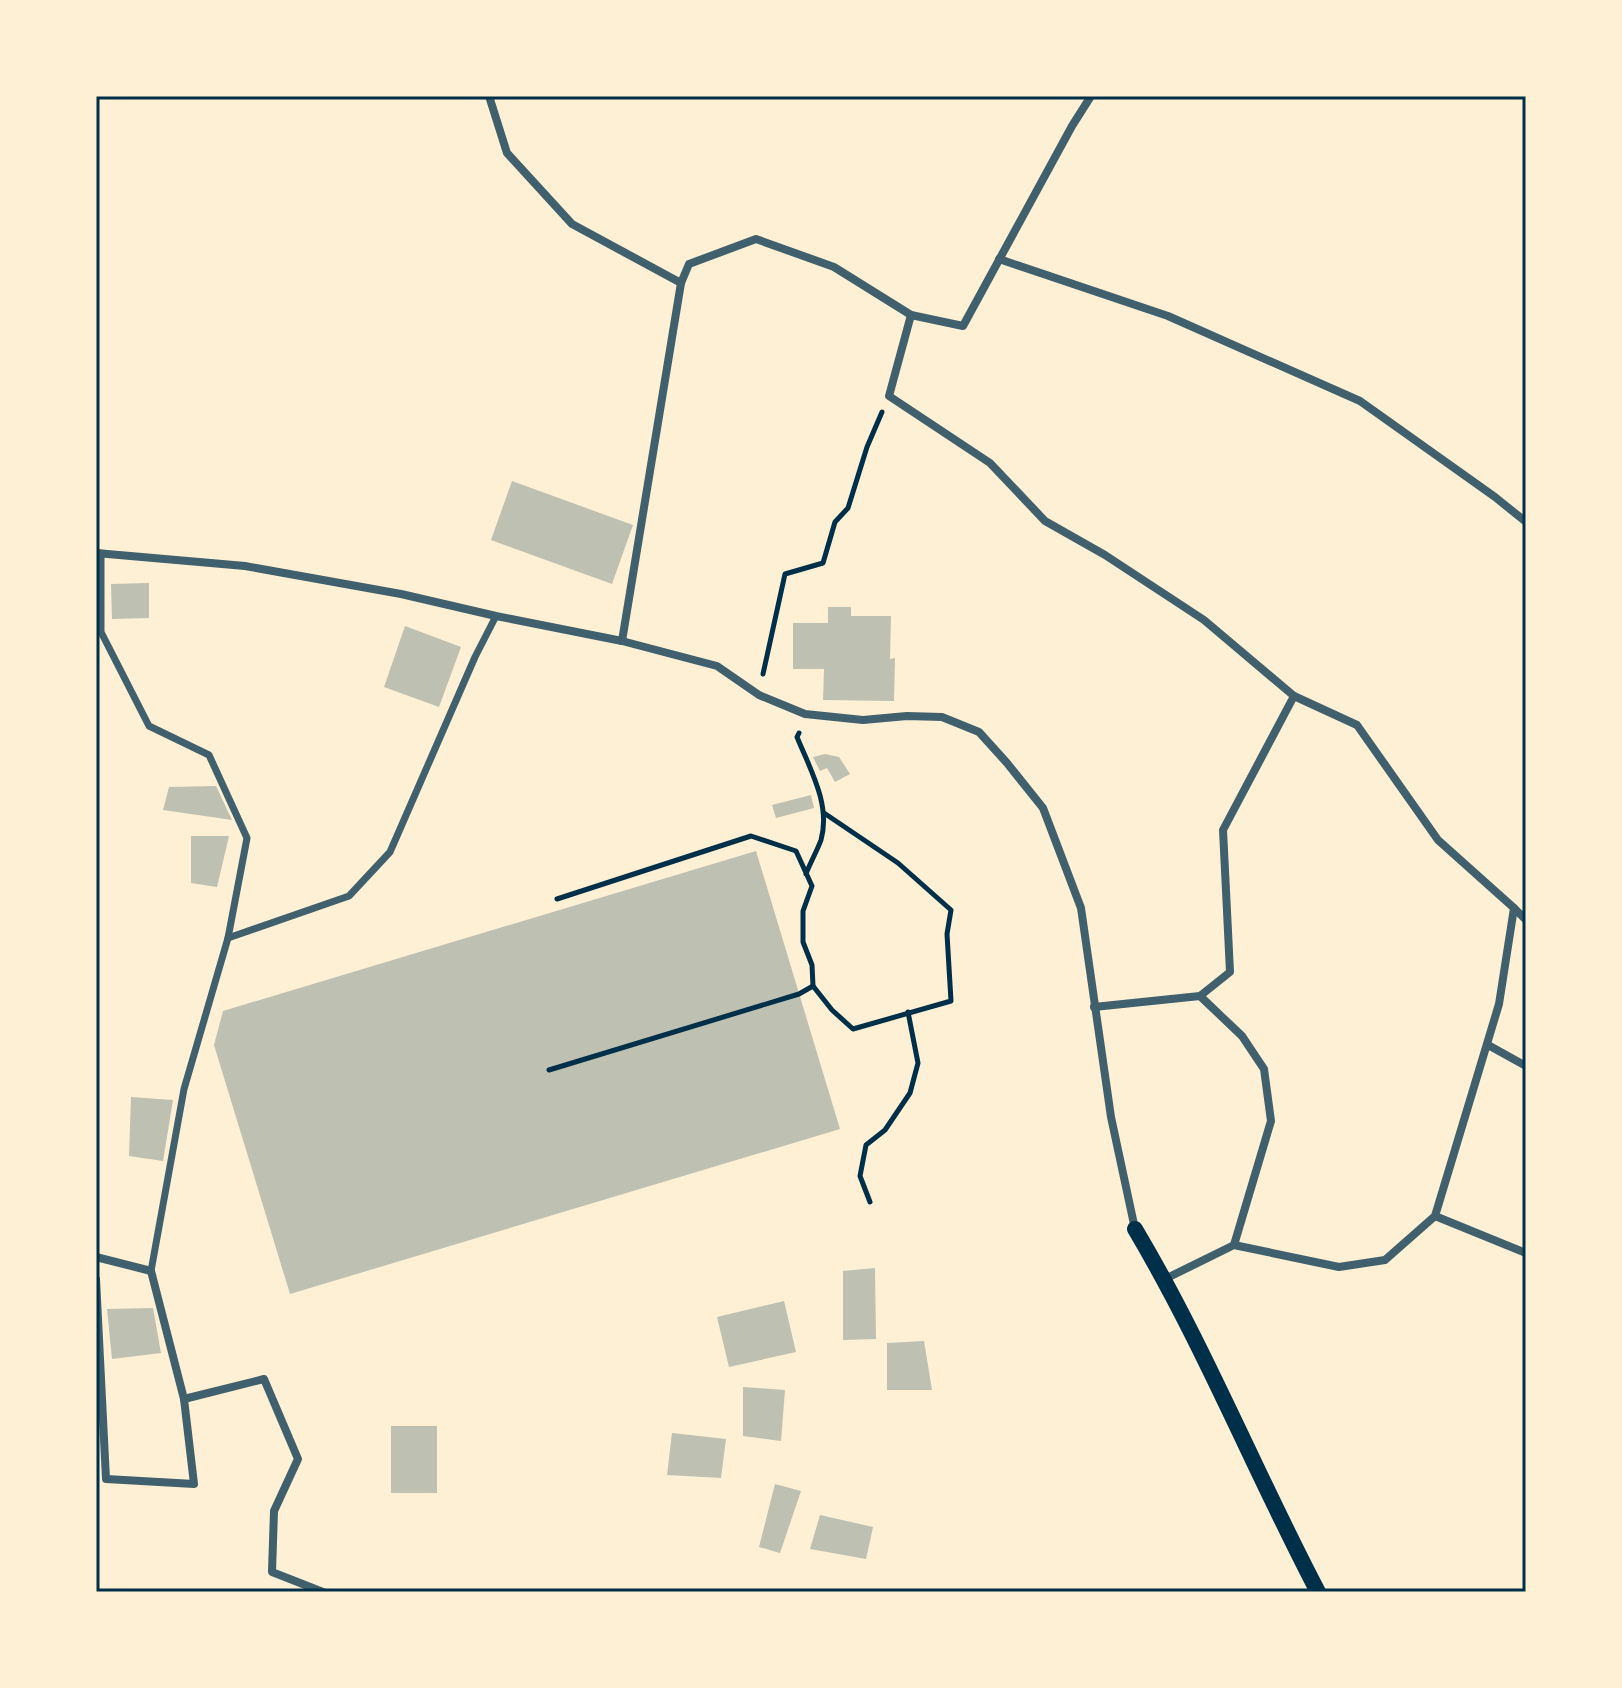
<svg xmlns="http://www.w3.org/2000/svg" width="1622" height="1688" font-family="Poppins,sans-serif">
<rect width="100%" height="100%" fill="#fdf0d5"/>
<g fill="#bec0b2">
<polygon points="512,481 633,525 612,584 491,540"/>
<polygon points="149,583 149,618 112,619 111,584"/>
<polygon points="828,607 851,607 851,616 891,616 890,659 895,658 894,701 823,700 824,669 793,669 793,623 828,623"/>
<polygon points="405,626 461,647 439,707 384,687"/>
<polygon points="825,754 839,757 850,774 835,782 827,768 820,771 813,757"/>
<polygon points="216,786 232,820 163,810 169,787"/>
<polygon points="811,795 814,808 776,818 772,805"/>
<polygon points="191,836 229,836 217,887 191,883"/>
<polygon points="756,851 840,1129 290,1294 214,1045 223,1011"/>
<polygon points="131,1097 173,1100 163,1161 129,1156"/>
<polygon points="875,1268 876,1339 843,1340 843,1271"/>
<polygon points="784,1301 796,1352 729,1367 717,1317"/>
<polygon points="153,1308 161,1353 112,1359 107,1309"/>
<polygon points="924,1341 932,1390 887,1390 887,1343"/>
<polygon points="743,1387 785,1390 781,1441 743,1436"/>
<rect x="391" y="1426" width="46" height="67"/>
<polygon points="672,1433 726,1439 721,1478 667,1475"/>
<polygon points="775,1484 801,1491 780,1553 759,1547"/>
<polygon points="820,1515 873,1527 866,1559 810,1549"/>
</g>
<g fill="none" stroke-linecap="round" stroke-linejoin="round">
<g stroke="#003049" stroke-width="5">
<polyline points="763,674 785,574 823,563 835,522 848,508 867,447 882,412"/>
<path d="M799,733L797,737C810,769 831,805 821,840C817,851 810,863 806,874"/>
<polyline points="557,899 751,836 796,851 812,886 803,911 803,942 812,965 813,986 832,1010 853,1029 951,1001 947,934 951,910 898,863 824,813"/>
<polyline points="549,1070 799,994 813,986"/>
<polyline points="870,1202 860,1176 866,1145 885,1130 910,1093 918,1063 908,1012"/>
</g>
<g stroke="#3f606c" stroke-width="7">
<polyline points="101,553 101,632 149,726 209,755 247,838 228,938 184,1089 151,1271"/>
<polyline points="228,938 349,896 390,852 475,657 496,616"/>
</g>
<g stroke="#3f606c" stroke-width="8">
<polyline points="489,96 507,153 572,224 681,283"/>
<polyline points="999,259 1168,316 1360,401 1495,497 1526,522"/>
<polyline points="911,315 889,396 990,463 1045,521 1105,555 1204,620 1294,696 1223,830 1230,972 1200,996 1094,1007"/>
<polyline points="96,553 245,566 401,594 496,616 622,641 717,666 759,695 805,714 863,720 907,716 942,717 979,732 1007,763 1043,808 1081,908 1111,1117 1135,1229"/>
<polyline points="622,641 681,283 689,264 756,239 834,267 911,315 963,326 1072,126 1091,96"/>
<polyline points="1514,908 1526,920"/>
<polyline points="1200,996 1242,1036 1264,1069 1271,1121 1234,1245"/>
<polyline points="1488,1045 1526,1066"/>
<polyline points="1435,1216 1526,1253"/>
<polyline points="96,1257 151,1271 184,1399 194,1484 106,1479 96,1279"/>
<polyline points="1165,1279 1234,1245 1339,1267 1385,1260 1435,1216 1499,1004 1514,908 1438,840 1357,725 1294,696"/>
<polyline points="184,1399 264,1379 298,1459 274,1511 272,1572 323,1592"/>
</g>
<path stroke="#003049" stroke-width="16" d="M1135,1229C1204,1345 1255,1472 1318,1592"/>
</g>
<rect width="1622" height="1688" fill="none" stroke="#fdf0d5" stroke-width="196"/>
<rect x="98" y="98" width="1426" height="1492" fill="none" stroke="#003049" stroke-width="3"/>
</svg>
